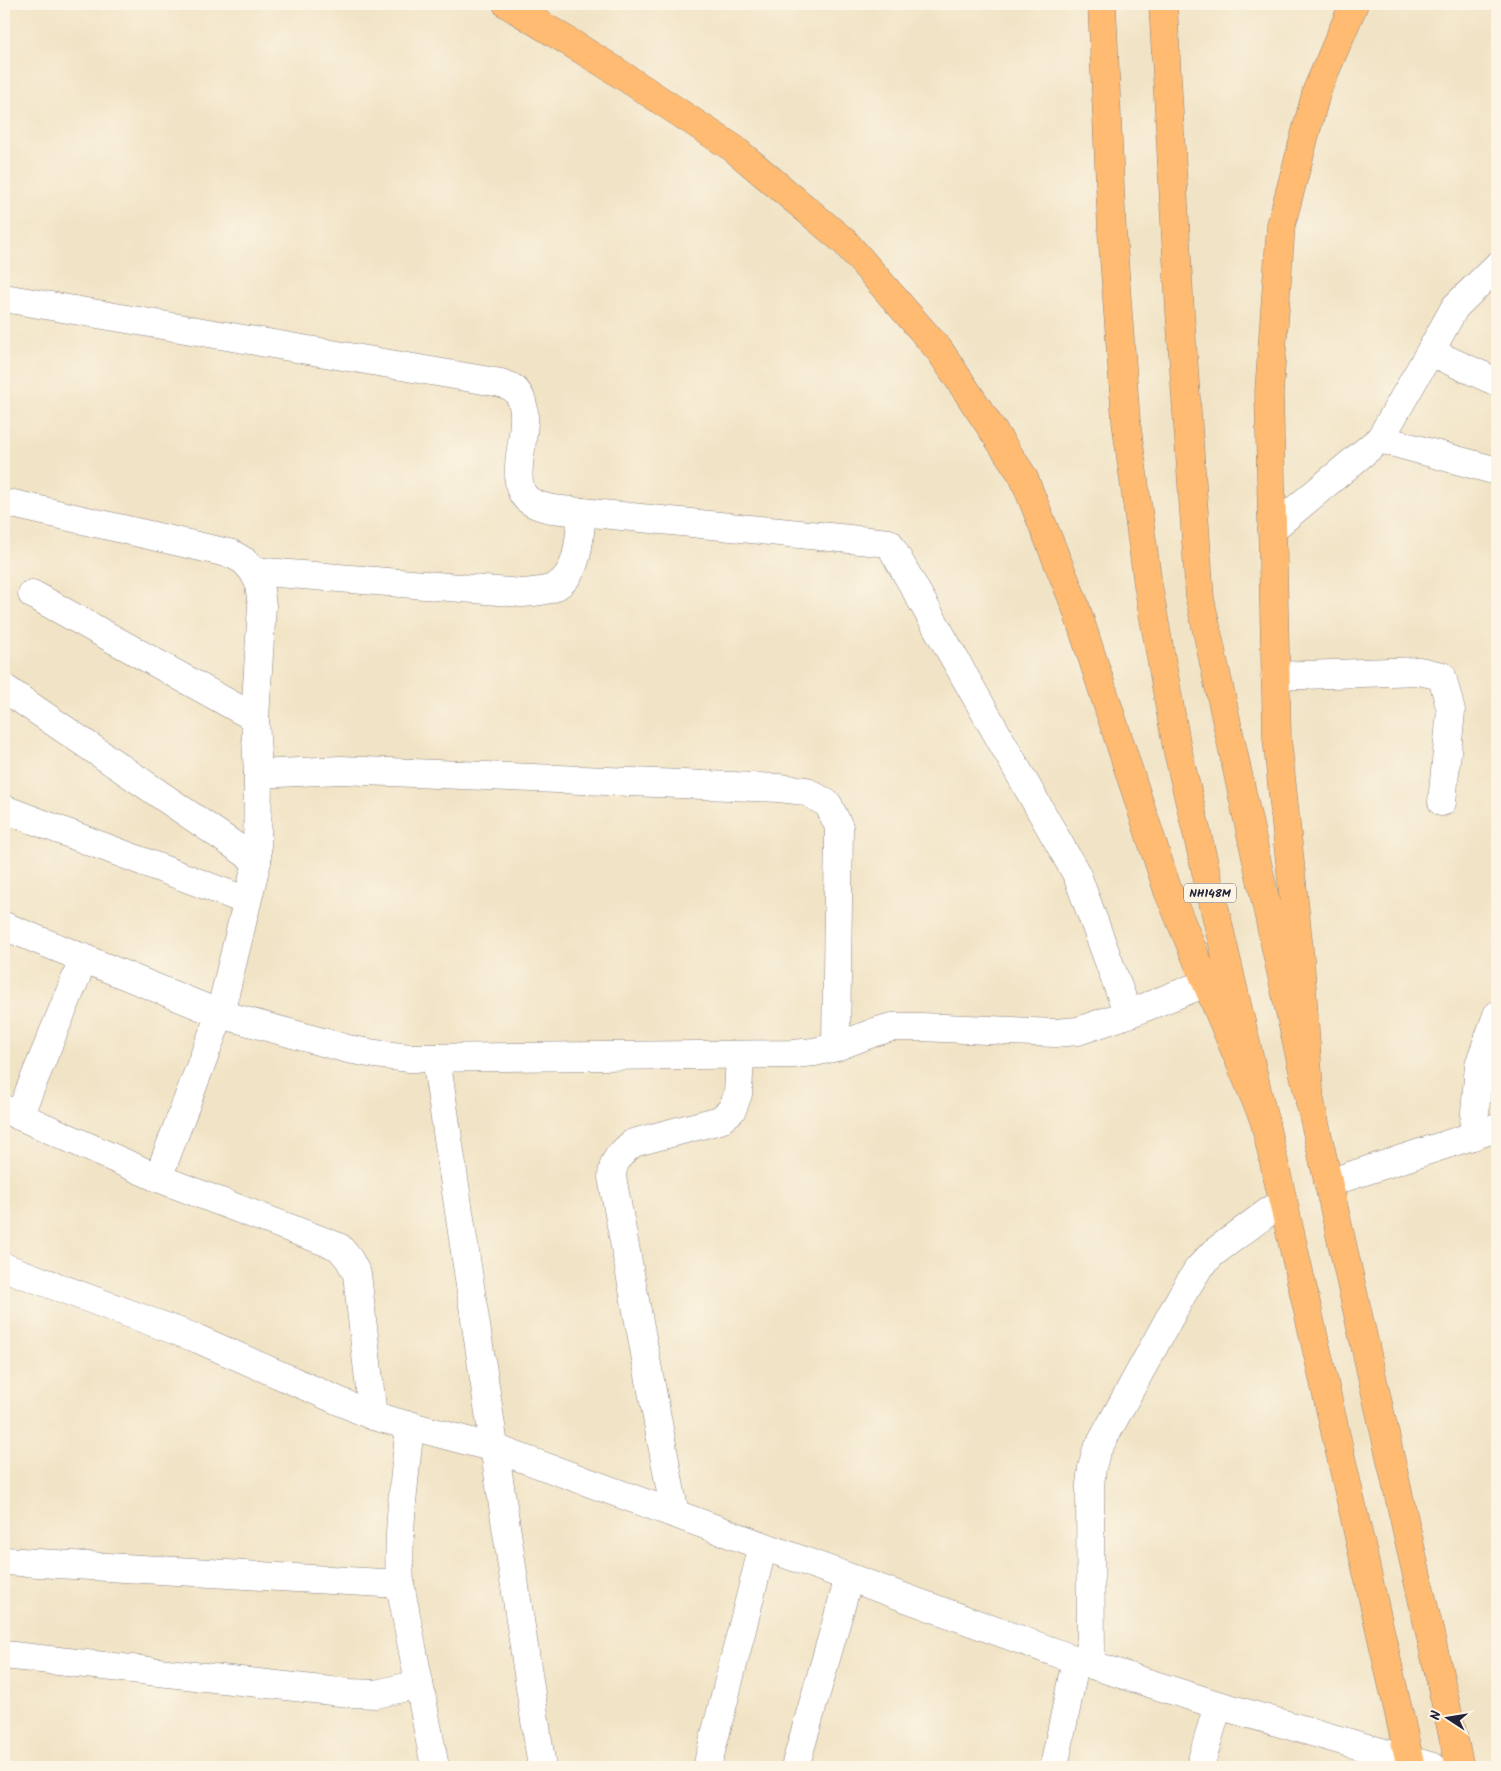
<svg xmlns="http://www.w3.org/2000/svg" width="1501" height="1771" font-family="Kalam,sans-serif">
<rect width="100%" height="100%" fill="#fcf5e5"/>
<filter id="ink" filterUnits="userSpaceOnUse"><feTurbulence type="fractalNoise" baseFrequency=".02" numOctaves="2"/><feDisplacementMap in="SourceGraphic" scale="10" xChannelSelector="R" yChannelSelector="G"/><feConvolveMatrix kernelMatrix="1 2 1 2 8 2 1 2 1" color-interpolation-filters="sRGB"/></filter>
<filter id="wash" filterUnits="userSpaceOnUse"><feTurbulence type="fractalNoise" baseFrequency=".0096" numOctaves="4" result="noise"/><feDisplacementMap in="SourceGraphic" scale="20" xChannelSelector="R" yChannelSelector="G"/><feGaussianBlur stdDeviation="1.12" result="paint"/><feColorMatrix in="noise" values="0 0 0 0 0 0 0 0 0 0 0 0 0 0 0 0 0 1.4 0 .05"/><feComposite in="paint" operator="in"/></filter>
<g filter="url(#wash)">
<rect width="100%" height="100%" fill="#f1e3c5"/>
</g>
<g filter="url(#ink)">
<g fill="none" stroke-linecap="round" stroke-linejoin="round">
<g stroke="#8a8280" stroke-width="29">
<g id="minor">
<path d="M4,298L501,383C505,385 512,386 515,390C540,414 503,478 527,499C534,505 543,507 552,509L889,543L1077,875L1128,1014"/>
<polyline points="1430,352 1455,307 1497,266"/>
<polyline points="1380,439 1497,471"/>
<polyline points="13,504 232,554 244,561 253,571 259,583 262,606 255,718 258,774 257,861 220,1014 158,1178"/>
<polyline points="1272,529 1380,439 1430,352 1497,382"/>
<path d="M253,571L522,593C532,592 543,592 553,588C580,575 579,538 582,512"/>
<polyline points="32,594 255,718"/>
<polyline points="1275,676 1419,671 1442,676 1451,711 1442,802"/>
<polyline points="4,688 257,861"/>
<polyline points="258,774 340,770 779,788 805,791 828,804 839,827 836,1047"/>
<polyline points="4,809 247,901"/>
<polyline points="4,926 220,1014 348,1049 375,1054 410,1058 793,1054 814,1052 836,1047 875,1032 892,1027 921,1027 1055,1033 1078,1031 1128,1014 1206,983"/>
<polyline points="436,1058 542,1767"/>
<polyline points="4,1109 158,1178 339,1247 349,1259 357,1274 373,1416"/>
<polyline points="19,1116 84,958"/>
<polyline points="1473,1136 1479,1065 1497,1015"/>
<polyline points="1328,1183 1497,1128"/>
<polyline points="4,1267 198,1339 373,1416 494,1448 1076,1660 1218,1705 1433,1767"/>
<path d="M410,1425C405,1477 397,1530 400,1584L435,1767"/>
<path d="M675,1514L612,1177C612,1161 621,1153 633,1143L720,1120L732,1110L738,1094L740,1055"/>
<polyline points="4,1561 400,1584"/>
<polyline points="4,1655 350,1693 376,1694 419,1684"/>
<polyline points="1091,1665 1090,1485 1092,1468 1096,1452 1183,1293 1198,1269 1213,1253 1283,1201"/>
<polyline points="707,1767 763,1546"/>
<polyline points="795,1767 849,1578"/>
<polyline points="1054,1767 1076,1660"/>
<polyline points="1200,1767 1218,1705"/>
</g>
</g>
<g stroke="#8a8280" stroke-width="29">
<g id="trunk">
<polyline points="1102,4 1112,232 1126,421 1148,585 1177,748 1283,1201 1411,1767"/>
<polyline points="1163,4 1180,312 1200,599 1282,977 1460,1767"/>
</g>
</g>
<g stroke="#8a8280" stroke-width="29">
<g id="motorway">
<polyline points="507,4 605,64 733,148 845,242 940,351 1023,476 1075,605 1168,891 1265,1122"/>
<polyline points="1310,1103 1300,959 1277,738 1269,392 1281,225 1317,90 1354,4"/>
</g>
</g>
<use href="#minor" stroke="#fff" stroke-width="28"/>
<use href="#trunk" stroke="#ffbb71" stroke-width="28"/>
<use href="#motorway" stroke="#ffbb71" stroke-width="28"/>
</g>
</g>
<g text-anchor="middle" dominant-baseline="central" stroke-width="4" stroke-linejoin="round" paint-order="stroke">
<rect fill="#fcf5e5" stroke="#63616e" stroke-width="1" x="1184" y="883.5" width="52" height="19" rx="4"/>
<g font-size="12" font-weight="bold" fill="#22223b">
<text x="1210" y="893">NH148M</text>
</g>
</g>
<rect width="1501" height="1771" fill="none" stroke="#fcf5e5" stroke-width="20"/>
<g transform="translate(1448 1718) rotate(282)" stroke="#fcf5e5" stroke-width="4" paint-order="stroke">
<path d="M0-4L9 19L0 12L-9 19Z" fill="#22223b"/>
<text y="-8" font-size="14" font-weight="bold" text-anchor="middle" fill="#22223b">N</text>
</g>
</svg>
